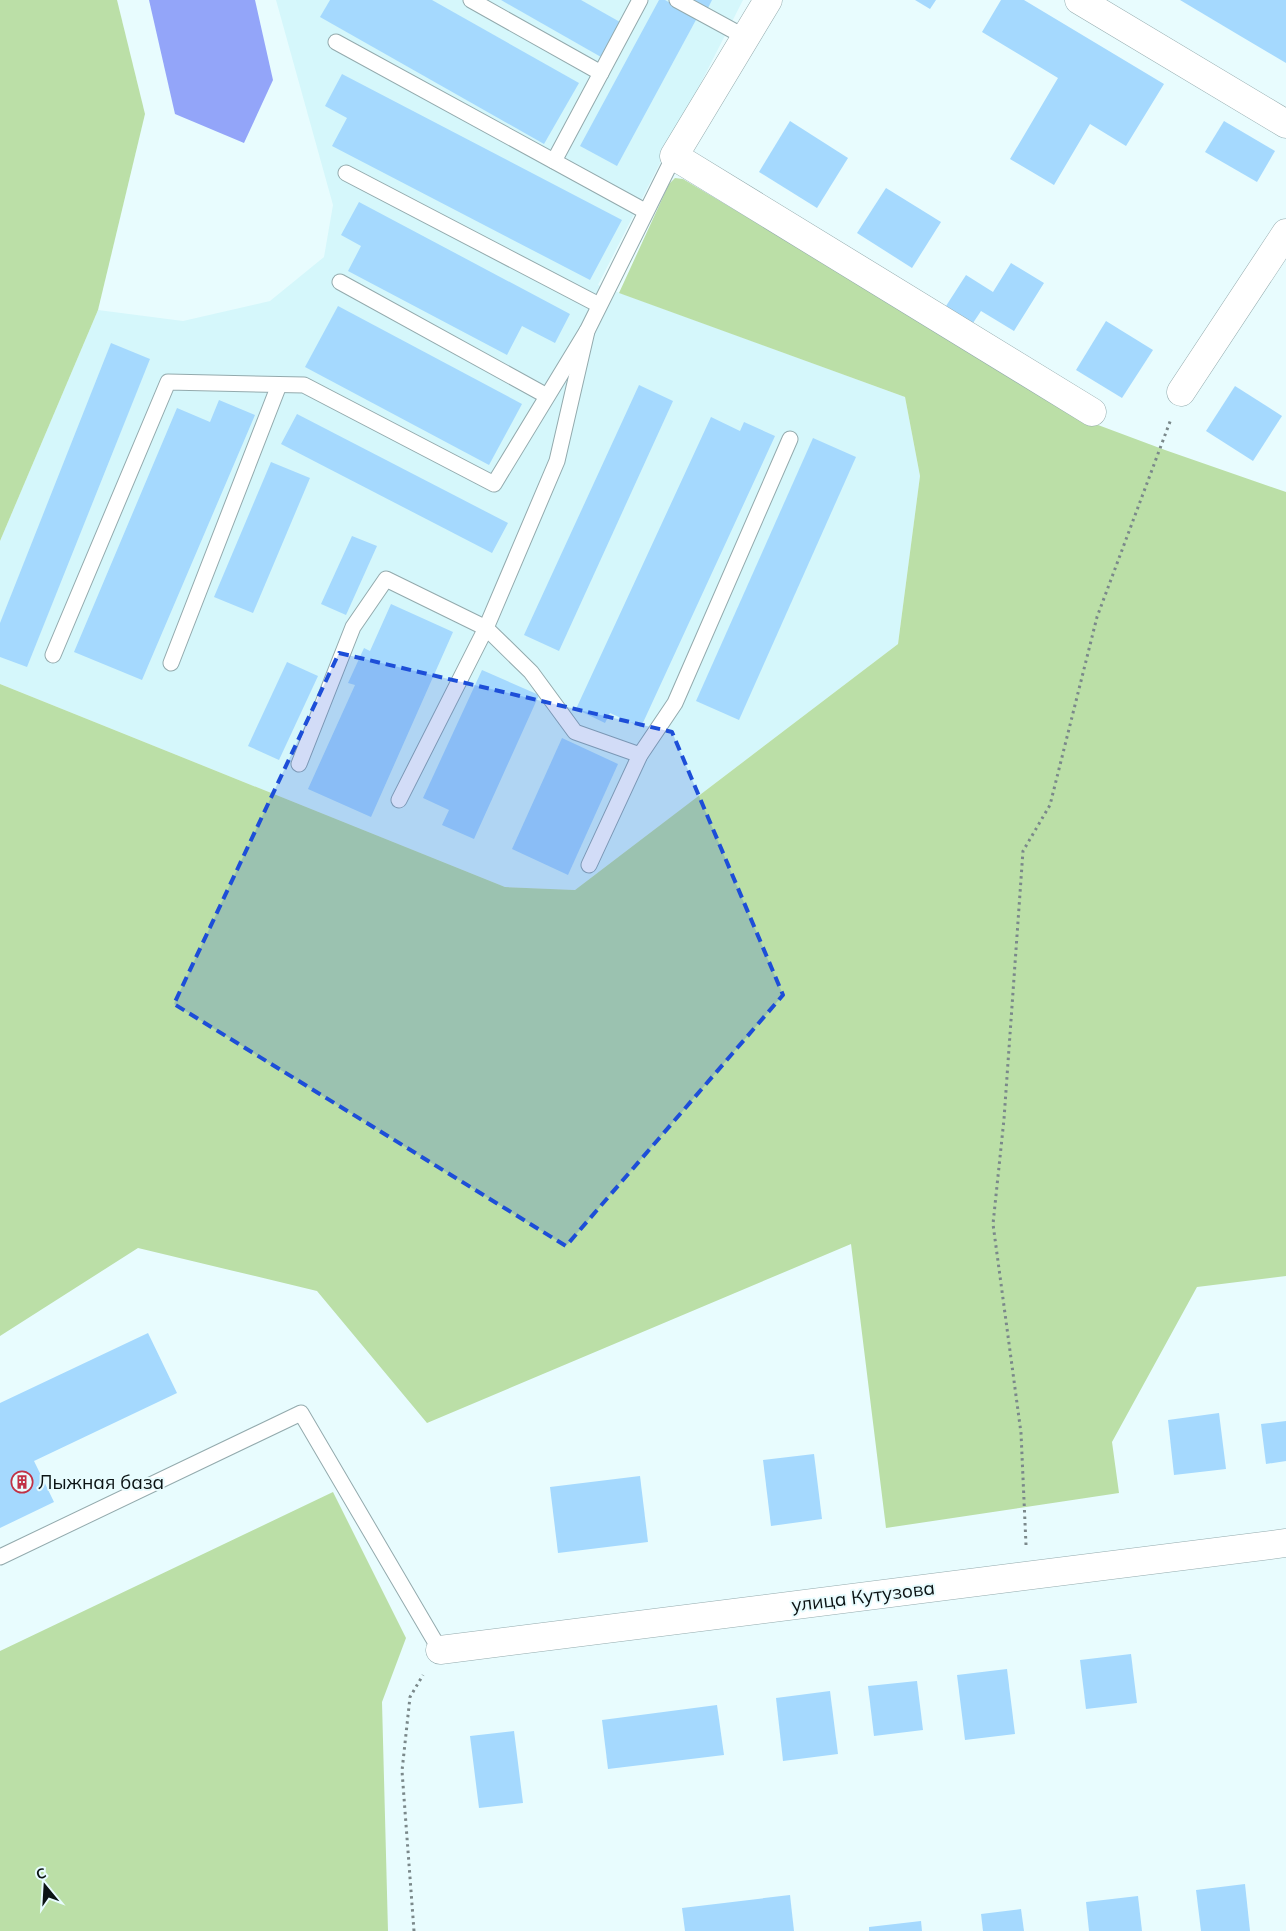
<svg xmlns="http://www.w3.org/2000/svg" width="1286" height="1931" font-family="Mulish,sans-serif">
<rect width="100%" height="100%" fill="#e8fcfe"/>
<polygon fill="#d5f7fb" points="276,0 743,0 598,285 905,397 920,476 898,644 575,890 505,887 0,684 0,541 98,310 183,321 270,301 324,257 333,205"/>
<g fill="#bbdfa7">
<polygon points="0,0 117,0 145,114 98,310 0,541"/>
<polygon points="675,178 683,179 1090,422 1165,450 1286,492 1286,1276 1197,1287 1112,1442 1119,1493 886,1528 851,1244 427,1423 317,1291 138,1248 0,1336 0,684 505,887 575,890 898,644 920,476 905,397 619,293 669,184"/>
<polygon points="333,1492 406,1638 382,1702 388,1931 0,1931 0,1651"/>
</g>
<polygon fill="#93a5f9" points="149,0 255,0 273,80 244,143 175,114"/>
<g fill="#a5d9fe">
<polygon points="330,0 432,0 579,83 544,144 320,17"/>
<polygon points="501,0 581,0 620,22 601,57"/>
<polygon points="659,0 665,0 697,18 617,166 580,146"/>
<polygon points="691,0 712,0 708,8"/>
<polygon points="915,0 936,0 930,9"/>
<polygon points="1001,0 1024,0 1164,84 1126,146 1090,124 1054,185 1010,159 1058,78 982,32"/>
<polygon points="1180,0 1286,0 1286,63 1237,34"/>
<polygon points="342,74 622,220 590,280 332,146 347,118 325,106"/>
<polygon points="790,121 848,158 817,208 759,172"/>
<polygon points="1224,121 1275,151 1257,182 1205,152"/>
<polygon points="886,188 941,222 912,268 857,233"/>
<polygon points="359,202 570,314 555,343 522,326 507,355 348,271 361,246 341,235"/>
<polygon points="1011,263 1044,283 1014,331 981,311 973,323 946,306 966,275 993,292"/>
<polygon points="338,306 522,404 489,465 305,367"/>
<polygon points="1106,321 1153,350 1122,398 1076,370"/>
<polygon points="111,343 150,359 27,667 0,657 0,623"/>
<polygon points="639,385 673,401 559,651 524,635"/>
<polygon points="1235,386 1282,416 1253,461 1206,431"/>
<polygon points="219,400 255,415 142,680 74,652 177,408 210,422"/>
<polygon points="297,414 508,523 492,553 281,444"/>
<polygon points="711,417 740,431 744,422 775,436 641,727 610,713 605,723 576,709"/>
<polygon points="813,438 856,457 739,720 696,701"/>
<polygon points="271,462 310,478 253,613 214,597"/>
<polygon points="352,536 377,546 346,615 321,604"/>
<polygon points="391,604 453,632 371,817 308,789 355,685 348,683 364,648 370,651"/>
<polygon points="287,662 318,676 279,760 248,746"/>
<polygon points="482,670 539,695 474,839 442,825 449,810 423,798"/>
<polygon points="562,738 618,764 568,875 512,849"/>
<polygon points="148,1333 177,1393 34,1461 54,1502 0,1528 0,1403"/>
<polygon points="1219,1413 1226,1469 1174,1475 1168,1420"/>
<polygon points="1286,1421 1286,1461 1266,1464 1261,1424"/>
<polygon points="814,1454 822,1519 771,1526 763,1460"/>
<polygon points="640,1476 648,1542 558,1553 550,1487"/>
<polygon points="1131,1654 1137,1703 1086,1709 1080,1660"/>
<polygon points="1007,1669 1015,1734 965,1740 957,1675"/>
<polygon points="917,1681 923,1730 874,1736 868,1686"/>
<polygon points="830,1691 838,1754 783,1761 776,1698"/>
<polygon points="717,1705 724,1755 608,1769 602,1720"/>
<polygon points="514,1731 523,1803 479,1808 470,1736"/>
<polygon points="1245,1884 1250,1931 1201,1931 1196,1890"/>
<polygon points="790,1895 794,1931 685,1931 682,1908"/>
<polygon points="1138,1896 1142,1931 1089,1931 1086,1902"/>
<polygon points="1021,1909 1024,1931 983,1931 981,1914"/>
<polygon points="921,1921 922,1931 869,1931 869,1927"/>
</g>
<g fill="none" stroke-linecap="round" stroke-linejoin="round">
<g stroke="#93aaad" stroke-width="17">
<g id="service">
<polyline points="471,0 601,73"/>
<polyline points="677,0 745,37"/>
<polyline points="336,42 645,211"/>
<polyline points="554,161 640,0"/>
<polyline points="346,173 599,305"/>
<polyline points="340,282 547,396"/>
<polyline points="53,655 168,382 304,385 494,484 587,331"/>
<polyline points="171,663 279,385"/>
<polyline points="299,764 353,627 386,579 486,628 531,672 575,732 640,755"/>
<polyline points="399,800 486,628 557,461 587,331 674,156"/>
<polyline points="589,865 640,755 675,703 790,439"/>
<polyline points="0,1557 301,1413 440,1650"/>
</g>
</g>
<g stroke="#93aaad" stroke-width="29">
<g id="minor">
<polyline points="768,0 674,156 1092,412"/>
<polyline points="1079,0 1286,124"/>
<polyline points="1181,392 1286,233"/>
<polyline points="440,1650 1286,1543"/>
</g>
</g>
<g stroke="#7a888a" stroke-width="3" stroke-dasharray="2.5 4" stroke-linecap="butt">
<polyline points="1026,1545 1021,1433 993,1224 1004,1119 1023,851 1050,805 1097,617 1171,419"/>
<polyline points="414,1931 402,1771 410,1697 423,1675"/>
</g>
<use href="#service" stroke="#fff" stroke-width="15"/>
<use href="#minor" stroke="#fff" stroke-width="28"/>
</g>
<path fill="#1d4ed8" fill-opacity="0.2" stroke="#1d4ed8" stroke-width="4" stroke-dasharray="10 6" stroke-linejoin="round" d="M339,653L672,732L783,995L566,1246L174,1004Z"/>
<defs>
<g id="building-ring" transform="scale(1.125)"><circle r="9.5" fill="#e8fcfe" stroke="#c13145" stroke-width="1.5"/><path d="M-4-6H4V6H1V3H-1V6H-4ZM-2.5-4.3h1.7v1.8h-1.7ZM.8-4.3h1.7v1.8H.8ZM-2.5-1h1.7V.8h-1.7ZM.8-1h1.7V.8H.8Z" fill="#c13145"/></g>
</defs>
<g fill-rule="evenodd">
<use href="#building-ring" x="22" y="1482"/>
</g>
<g text-anchor="middle" dominant-baseline="central" stroke-width="4" stroke-linejoin="round" paint-order="stroke">
<g font-size="19" fill="#0b1314" stroke="#e8fcfe" text-anchor="start">
<text x="38" y="1482">Лыжная база</text>
</g>
<g font-size="19" fill="#0b1314" stroke="#e8fcfe">
<text transform="translate(863 1596) rotate(-7)">улица Кутузова</text>
</g>
</g>
<g transform="translate(45 1886) rotate(342)" stroke="#e8fcfe" stroke-width="4" paint-order="stroke">
<path d="M0-4L9 19L0 12L-9 19Z" fill="#0b1314"/>
<text y="-8" font-size="14" font-weight="bold" text-anchor="middle" fill="#0b1314">С</text>
</g>
</svg>
